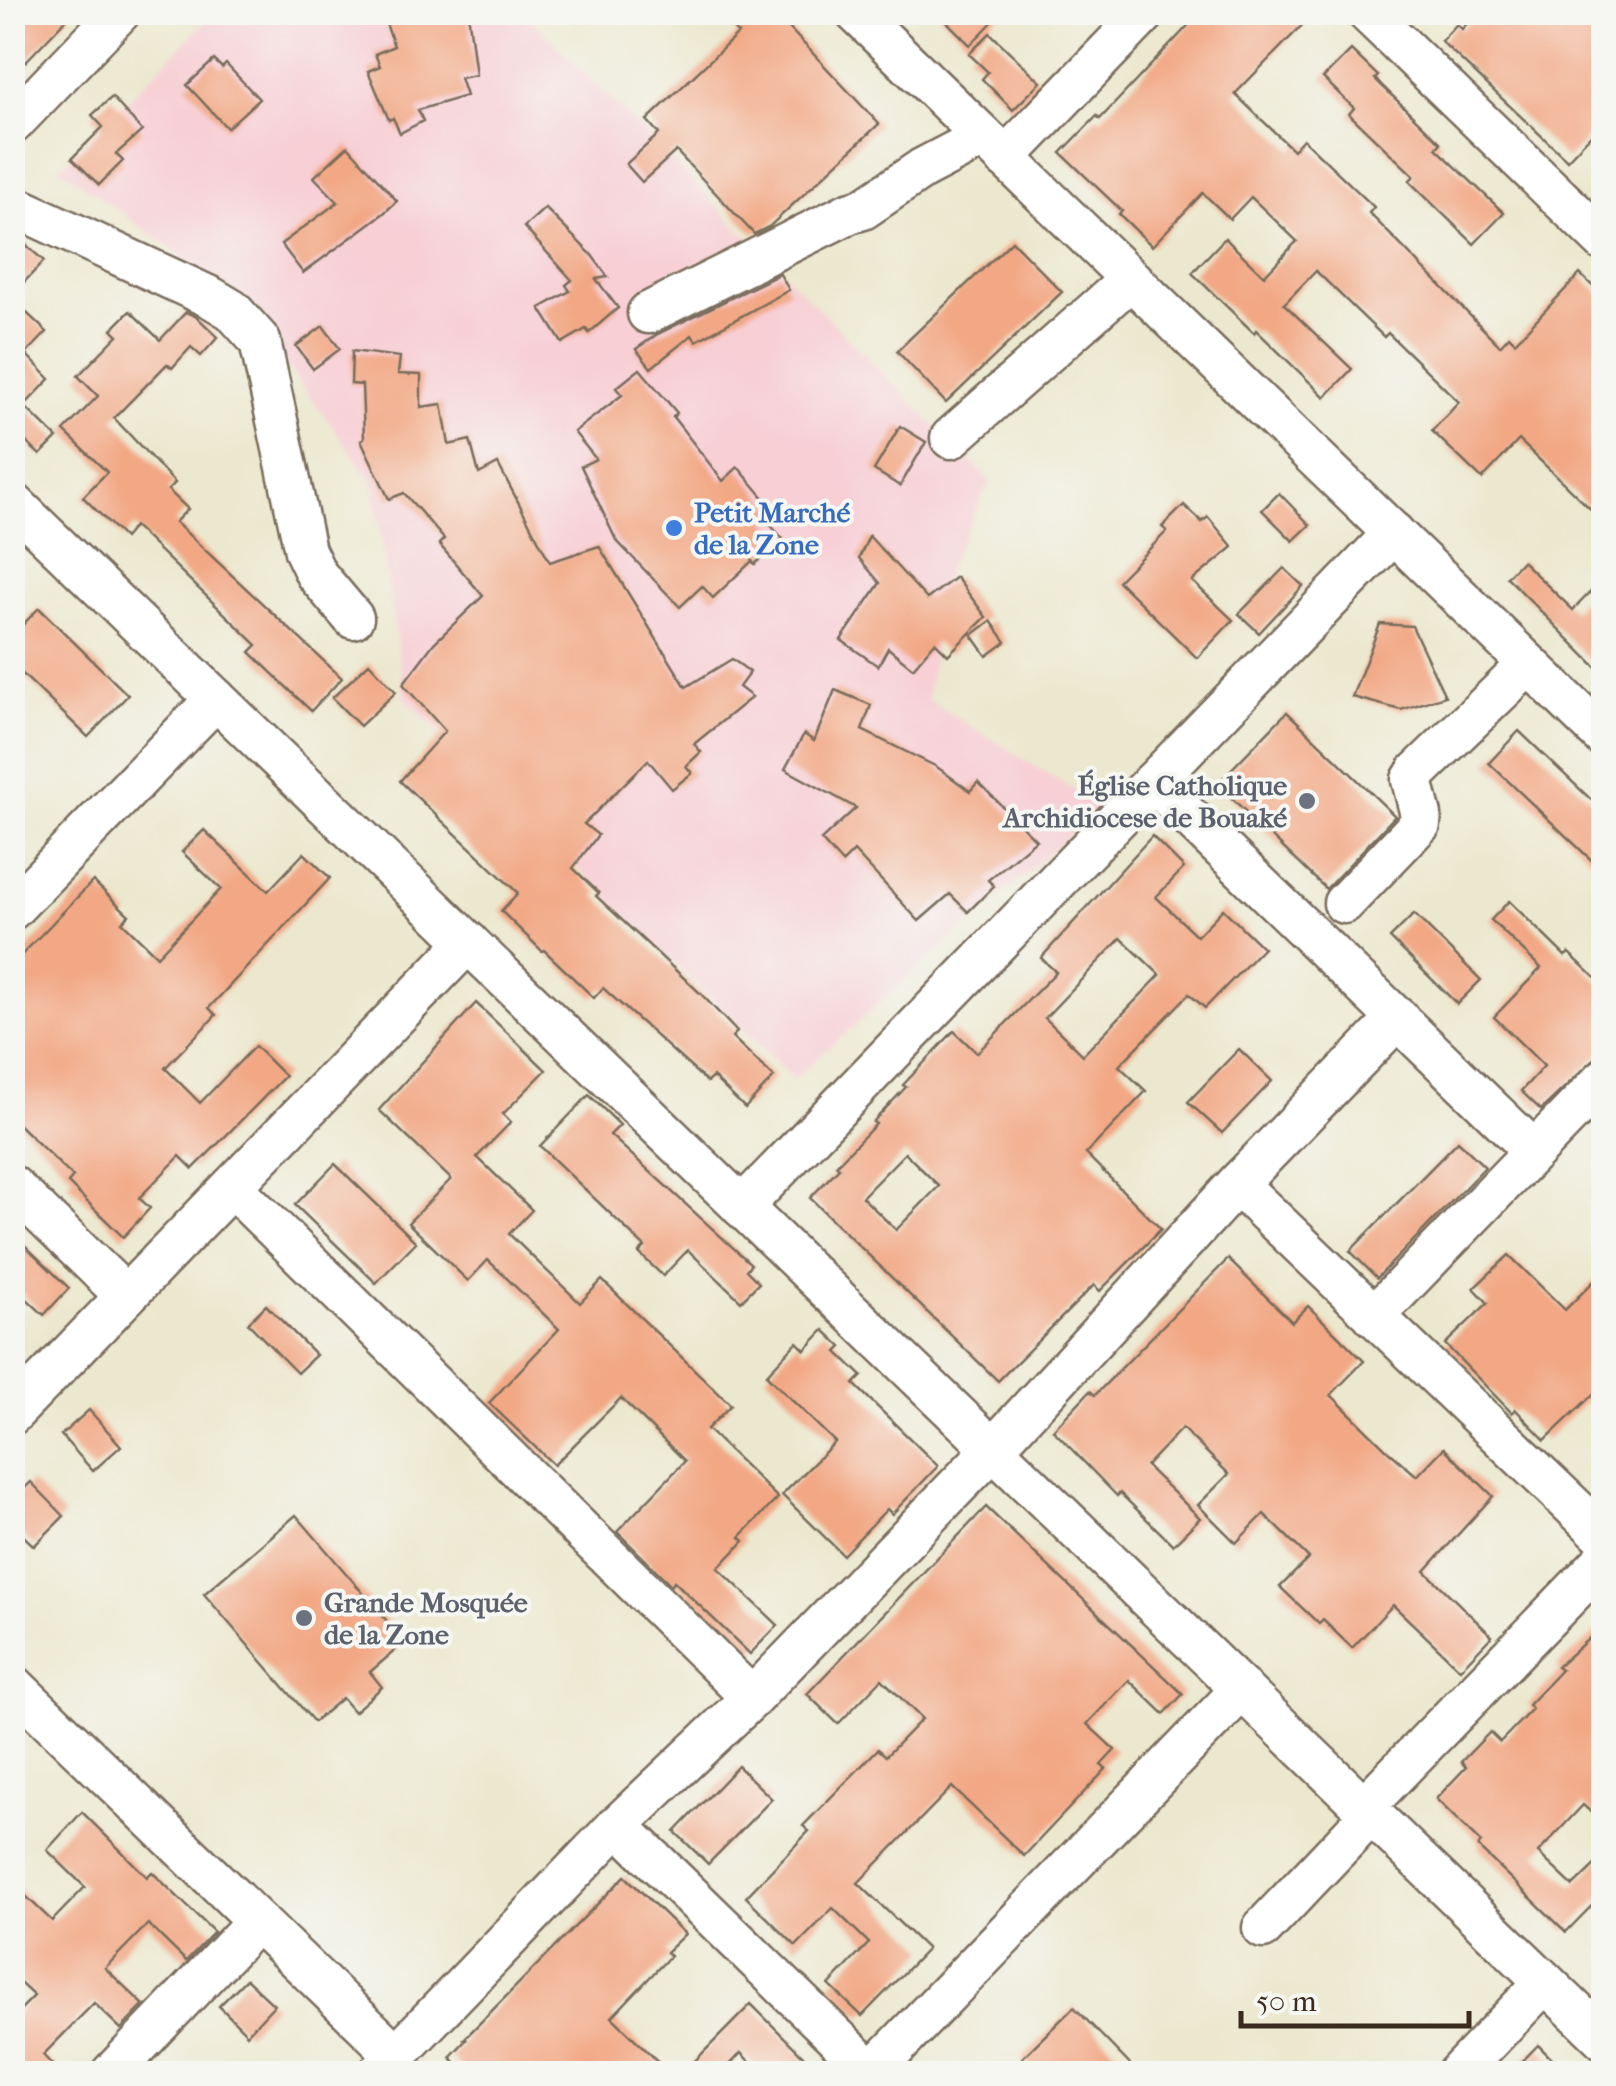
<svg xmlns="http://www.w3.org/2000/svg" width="1616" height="2086" font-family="'IM FELL French Canon',serif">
<rect width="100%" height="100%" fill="#f6f6f2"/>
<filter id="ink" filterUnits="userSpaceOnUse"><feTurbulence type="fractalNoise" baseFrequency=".01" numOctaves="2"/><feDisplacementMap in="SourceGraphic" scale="20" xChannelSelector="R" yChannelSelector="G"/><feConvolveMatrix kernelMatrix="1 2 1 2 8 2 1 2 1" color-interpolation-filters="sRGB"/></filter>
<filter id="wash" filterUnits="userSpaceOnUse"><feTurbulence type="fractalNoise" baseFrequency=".0048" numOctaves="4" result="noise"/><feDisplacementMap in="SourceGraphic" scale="40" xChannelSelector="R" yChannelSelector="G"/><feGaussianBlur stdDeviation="2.25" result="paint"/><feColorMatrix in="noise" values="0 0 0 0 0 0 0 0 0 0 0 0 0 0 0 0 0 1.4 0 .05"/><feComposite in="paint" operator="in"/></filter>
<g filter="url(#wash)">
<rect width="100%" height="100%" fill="#ece8cf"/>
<polygon fill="#f7cfd5" points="214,13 525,13 990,481 945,573 927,699 1101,807 794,1079 405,699 373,482 235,295 60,168"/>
<g id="blocks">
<g fill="#f2a885" fill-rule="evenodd">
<polygon points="12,12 73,12 12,76"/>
<polygon points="382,12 468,12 476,75 460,78 466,96 418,110 423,121 400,133 393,118 389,120 368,71 380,66 375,54 394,46"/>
<polygon points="719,12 774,12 879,124 770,226 754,234 676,151 642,182 626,164 659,134 647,120 738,34"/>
<polygon points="937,12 1002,12 970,45"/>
<polygon points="1201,12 1315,12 1235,94 1293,150 1303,139 1374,207 1369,213 1500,346 1509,336 1515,342 1580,274 1604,297 1604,522 1519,440 1482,479 1432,431 1459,402 1388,333 1384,337 1316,271 1284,304 1352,369 1325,397 1256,330 1254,333 1192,273 1225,238 1264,276 1297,241 1251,197 1230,219 1203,193 1152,246 1119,214 1122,211 1061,153 1097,116 1100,119"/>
<polygon points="1478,12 1604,12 1604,121 1567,160 1441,41 1457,24 1462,29"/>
<polygon points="990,33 1041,82 1013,110 982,79 988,72 969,54"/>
<polygon points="1351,50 1378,76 1375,79 1441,143 1436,148 1504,213 1474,244 1409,181 1414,176 1349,114 1354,108 1323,78"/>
<polygon points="214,60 222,68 226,64 259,99 227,128 187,85"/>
<polygon points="112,97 142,131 116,154 123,161 99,185 72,158 103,127 92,115"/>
<polygon points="348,146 397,201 384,213 303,273 281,244 338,202 314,177"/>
<polygon points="545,208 591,254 608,277 596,279 618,308 589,333 586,329 562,343 540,308 570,291 566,285 572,280 524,227"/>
<polygon points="1012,241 1062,292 946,403 897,351"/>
<polygon points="25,244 44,261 12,295 12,257"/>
<polygon points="780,274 789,290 696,341 692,335 651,368 636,349 656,335"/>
<polygon points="12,299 47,332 26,354 50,379 24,406 57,438 40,455 12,429"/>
<polygon points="130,311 160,340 186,312 197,317 218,337 201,356 191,347 172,368 167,364 114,418 175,483 168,490 188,509 175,522 342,678 311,711 250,652 257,645 134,526 124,538 83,497 107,472 64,431 98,396 78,376 118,335 112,329"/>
<polygon points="323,326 340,349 313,369 296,346"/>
<polygon points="352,351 400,357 398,374 421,375 421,407 442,404 449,445 470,440 479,474 498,464 550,562 599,546 686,687 732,659 750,672 739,687 752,697 694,744 701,752 686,766 692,773 672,789 648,760 584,824 598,835 573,868 599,893 596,896 701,994 737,1032 732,1037 774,1077 745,1108 713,1077 707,1082 603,988 594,998 544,950 542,951 501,911 518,893 400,781 445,731 403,684 434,643 483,596 439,544 444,539 404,493 389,499 361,440 364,438 362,385 351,384"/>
<polygon points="640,369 677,413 673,417 723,481 738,467 775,511 765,519 783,539 755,564 752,561 713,598 702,586 680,607 616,540 581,466 596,459 574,432 622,395 616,388"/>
<polygon points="900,426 926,442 900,486 874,470"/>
<polygon points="1279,493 1310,525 1293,541 1262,510"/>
<polygon points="1184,505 1202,522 1208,517 1233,547 1192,581 1233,620 1197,658 1118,581 1167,531 1162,527"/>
<polygon points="869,536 927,599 956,577 986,617 948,655 935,642 913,668 888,648 878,666 841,640 880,583 859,558"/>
<polygon points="1522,561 1573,610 1604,578 1604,675 1507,577"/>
<polygon points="1284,568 1303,586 1259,633 1239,614"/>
<polygon points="39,608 128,695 88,737 12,664 12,636"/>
<polygon points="991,621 1006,642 987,656 972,635"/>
<polygon points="1380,624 1412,626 1445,696 1401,710 1352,697"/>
<polygon points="369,663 396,692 360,726 332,698"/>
<polygon points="835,690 871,705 862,730 937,767 970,791 978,782 1036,840 988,880 994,886 968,912 950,894 919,921 854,851 842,863 821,840 856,808 785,769 804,734 814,741"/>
<polygon points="1287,712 1395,816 1326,889 1217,784"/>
<polygon points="1519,731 1604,812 1604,872 1489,763"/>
<polygon points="204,830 268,891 304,853 330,878 209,1008 216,1015 165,1068 200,1103 255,1046 285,1076 193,1169 180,1156 139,1198 150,1208 123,1237 68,1183 73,1177 12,1118 12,965 93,881 129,915 122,922 157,956 221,889 182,852"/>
<path d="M1152,836L1184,868L1156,897L1197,936L1223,909L1263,948L1205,1008L1189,994L1119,1066L1146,1091L1086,1154L1161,1229L1100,1291L1094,1285L998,1381L810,1198L839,1168L836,1165L876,1124L873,1122L906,1087L903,1085L954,1031L977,1053L1056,972L1041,958ZM1121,938L1160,975L1083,1055L1045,1018ZM905,1153L939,1186L896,1230L862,1197Z"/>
<polygon points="1509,901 1565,956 1569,953 1604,986 1604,1050 1541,1110 1521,1091 1544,1066 1494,1017 1541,968 1491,920"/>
<polygon points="1414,914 1481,980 1457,1004 1390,938"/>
<polygon points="476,1003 546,1070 503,1114 511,1122 477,1157 532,1210 509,1234 580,1303 602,1280 731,1405 707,1429 778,1498 740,1537 744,1541 718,1568 778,1625 750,1654 674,1581 671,1585 617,1532 685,1461 621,1398 554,1465 489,1403 559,1329 488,1260 468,1281 408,1223 451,1179 379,1110"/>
<polygon points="1239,1049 1272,1081 1222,1133 1188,1102"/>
<polygon points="589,1095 620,1125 610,1135 751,1264 746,1270 759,1283 741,1301 688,1250 663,1276 639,1253 645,1247 540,1146"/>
<polygon points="1458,1141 1485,1167 1377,1278 1350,1251"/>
<polygon points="335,1164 416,1242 376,1283 295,1205"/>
<polygon points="12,1233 69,1288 44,1315 12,1285"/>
<polygon points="1509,1255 1565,1310 1604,1271 1604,1384 1545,1440 1515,1409 1512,1413 1445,1344 1488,1303 1474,1288"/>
<polygon points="1228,1259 1292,1322 1308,1306 1364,1361 1331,1395 1386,1449 1417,1476 1444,1448 1493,1496 1425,1571 1492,1636 1460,1669 1393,1605 1352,1648 1323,1620 1319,1624 1280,1587 1309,1558 1264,1514 1236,1543 1198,1505 1229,1474 1182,1428 1146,1466 1200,1518 1173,1545 1120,1493 1117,1496 1053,1430 1090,1391 1095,1395"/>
<polygon points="266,1305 316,1355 297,1373 248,1323"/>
<polygon points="824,1330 842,1347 837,1352 862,1376 854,1384 938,1466 892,1514 887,1509 843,1555 782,1495 835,1442 766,1375 797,1342 805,1350"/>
<polygon points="89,1410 121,1446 93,1471 61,1435"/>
<polygon points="31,1482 64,1516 34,1546 12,1525 12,1500"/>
<polygon points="986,1507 1183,1694 1164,1714 1129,1680 1087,1724 1115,1750 1101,1765 1106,1769 1024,1856 952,1787 858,1883 927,1949 862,2016 829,1985 869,1943 833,1908 796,1946 746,1897 809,1831 803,1826 878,1749 886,1756 922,1719 882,1679 838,1724 807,1694"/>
<polygon points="296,1515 405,1642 370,1672 382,1687 354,1712 342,1698 314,1722 204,1594"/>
<polygon points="1604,1625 1604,1824 1583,1805 1538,1853 1573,1886 1604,1856 1604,1893 1566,1932 1478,1847 1481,1843 1436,1799 1466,1767 1461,1762 1490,1732 1500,1742 1532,1709 1528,1705 1561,1670 1557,1667"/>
<polygon points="738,1766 772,1799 708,1864 675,1832"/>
<polygon points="82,1812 147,1877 152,1872 214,1932 186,1961 148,1924 105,1968 144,2005 121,2029 94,2003 43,2055 61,2074 12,2074 13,2017 34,1996 12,1976 12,1883 52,1921 85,1887 47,1850"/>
<polygon points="625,1876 685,1934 666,1952 670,1956 612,2017 671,2074 467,2074 450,2057 466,2040 464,2039"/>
<polygon points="246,1979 274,2005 247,2034 219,2006"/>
<polygon points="751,2004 821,2074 762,2074 741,2053 721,2074 682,2074"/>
<polygon points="1074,2007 1139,2074 1037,2074 1022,2058"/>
<polygon points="1538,2045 1567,2074 1510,2074"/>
</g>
</g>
</g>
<g filter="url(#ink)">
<use href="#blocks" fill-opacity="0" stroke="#796c5c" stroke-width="2.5"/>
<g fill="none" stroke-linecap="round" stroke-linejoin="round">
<g stroke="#796c5c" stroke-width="45">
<g id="minor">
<polyline points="855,12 1604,737"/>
<polyline points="1367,12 1604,241"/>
<polyline points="12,124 120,12"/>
<polyline points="1005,158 1146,12"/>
<polyline points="12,205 212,298 232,310 260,341 305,551 316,574 353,618"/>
<polyline points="648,313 849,213 863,209 922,169 983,137"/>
<polyline points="951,438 1131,279"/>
<polyline points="12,502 1604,2039"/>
<polyline points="1153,782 1534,1151"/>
<polyline points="1344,903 1420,824 1421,815 1412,780 1417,772 1528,665"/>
<polyline points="12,909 216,699"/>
<polyline points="1237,1184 1604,1536"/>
<polyline points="12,1186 126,1296"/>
<polyline points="232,1187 752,1698"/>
<polyline points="742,1207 1394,533"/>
<polyline points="1374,1316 1604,1079"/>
<polyline points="12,1414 468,942"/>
<polyline points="12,1684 396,2055"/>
<polyline points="1364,1807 1604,1560"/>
<polyline points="618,1825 874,2074"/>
<polyline points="1263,1928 1371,1814"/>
<polyline points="111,2074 257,1921"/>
<polyline points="378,2074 618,1825 752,1698 993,1449 1237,1184 1398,1018"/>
<polyline points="870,2074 1242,1689"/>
<polyline points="1457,2074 1545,1982"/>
</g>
</g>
<use href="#minor" stroke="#fff" stroke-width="40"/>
</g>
</g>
<circle fill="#3f7fe0" stroke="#f6f6f2" stroke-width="4" cx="674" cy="528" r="10"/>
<g fill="#6b7280" stroke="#f6f6f2" stroke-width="4">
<circle cx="1307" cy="801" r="10"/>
<circle cx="304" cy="1618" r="10"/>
</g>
<g text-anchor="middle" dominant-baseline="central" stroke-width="8" stroke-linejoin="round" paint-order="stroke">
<g font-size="28" font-weight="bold" fill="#366cbe" stroke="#f6f6f2" text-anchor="start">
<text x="694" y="512">Petit Marché<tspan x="694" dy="32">de la Zone</tspan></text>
</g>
<g font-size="28" font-weight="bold" fill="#5b616d" stroke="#f6f6f2" text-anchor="end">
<text x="1287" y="785">Église Catholique<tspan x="1287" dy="32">Archidiocese de Bouaké</tspan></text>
<text x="324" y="1602" text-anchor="start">Grande Mosquée<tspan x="324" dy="32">de la Zone</tspan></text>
</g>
</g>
<rect width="1616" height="2086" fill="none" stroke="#f6f6f2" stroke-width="50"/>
<path d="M1241 2011v15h228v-15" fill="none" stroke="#3b2a1e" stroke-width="5"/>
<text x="1256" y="2011" font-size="30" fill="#3b2a1e" stroke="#f6f6f2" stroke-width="8" paint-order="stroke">50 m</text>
</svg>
